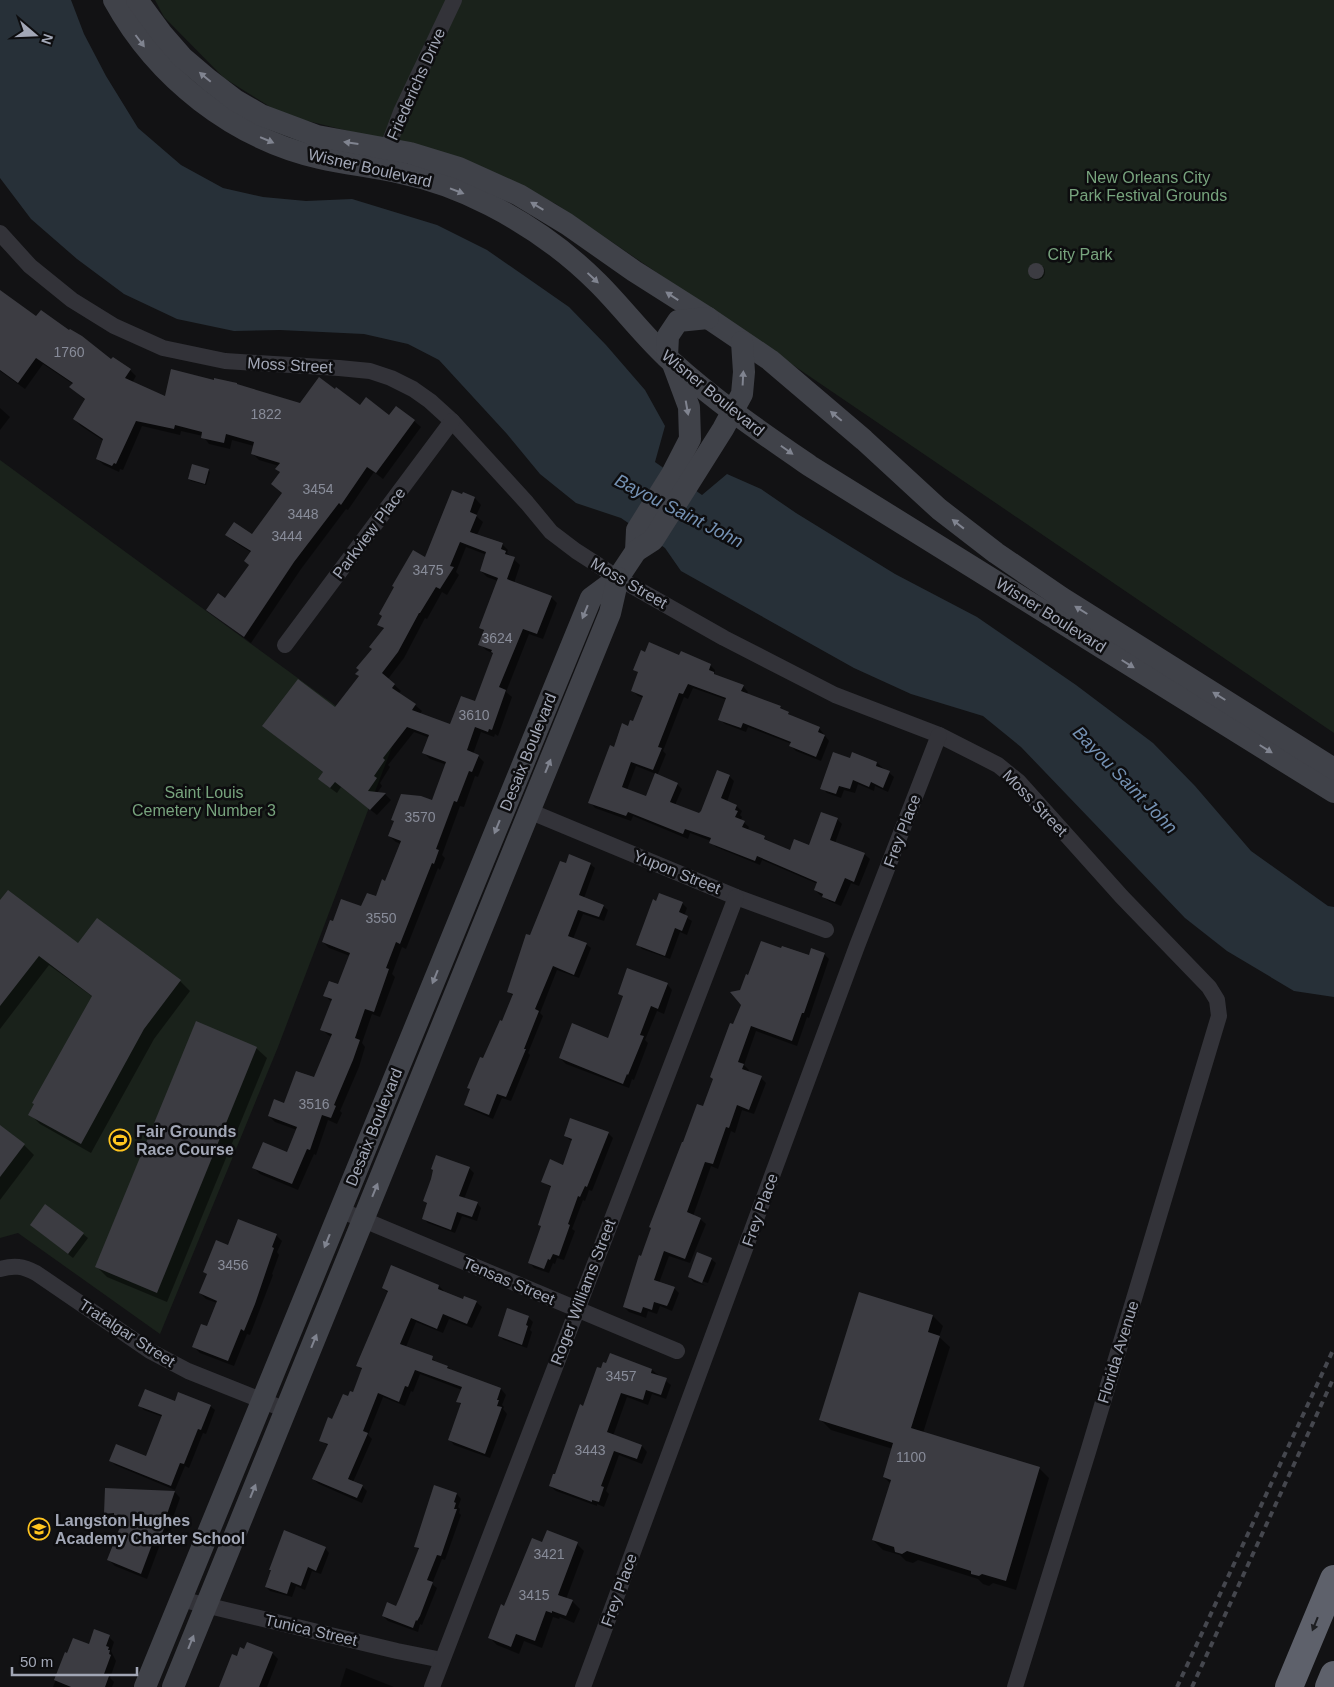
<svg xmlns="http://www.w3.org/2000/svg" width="1334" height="1687" font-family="Arial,sans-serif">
<rect width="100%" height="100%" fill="#121214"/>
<g fill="#1a221b">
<polygon points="155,0 1334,0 1334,733 556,204 459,158 283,115 224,78 164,17"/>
<polygon points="0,460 392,747 278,1047 160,1334 18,1233 0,1238"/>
</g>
<polygon fill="#273038" points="0,0 71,0 84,34 106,76 138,128 181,165 223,188 263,197 306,201 352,199 437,225 487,250 569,307 606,345 645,390 665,426 655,462 702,495 727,474 761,489 796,513 895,574 977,617 1076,685 1153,743 1195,786 1251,851 1328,906 1334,907 1334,997 1294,991 1227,951 1185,918 1021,747 983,716 911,694 854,668 681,571 665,548 621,518 576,503 540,474 507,434 439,360 408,344 364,334 280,330 234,331 177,319 124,294 77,259 31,219 0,178"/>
<g fill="#0007" fill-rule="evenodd">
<circle cx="1037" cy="272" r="8"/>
<polygon points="0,292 37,318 130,370 136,376 132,383 165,398 361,407 389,417 414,421 421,427 383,479 374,472 348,510 346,509 301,569 251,643 207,609 225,600 250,565 252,553 233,541 227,534 253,536 283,494 272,484 281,473 277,469 279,466 259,460 252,453 254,446 232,440 230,449 209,444 203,436 181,431 180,435 142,426 123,470 120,469 119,472 104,465 97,459 104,441 81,426 74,419 85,400 71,387 73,384 43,364 25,389 0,371"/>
<polygon points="0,408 10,417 0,430"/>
<polygon points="208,470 210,472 206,485 191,481 189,479"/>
<path d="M464,494L475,498L481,505L476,516L483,522L477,535L502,544L508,550L507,553L520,565L514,583L551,597L557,603L543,639L529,634L506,692L512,697L498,736L495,734L494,737L481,732L473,754L478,756L484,762L478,777L475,776L464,807L460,806L442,855L445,858L440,870L438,868L406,949L402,947L392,974L395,977L380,1017L372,1014L362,1043L365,1047L359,1067L340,1111L342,1113L337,1124L328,1120L316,1155L314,1154L298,1190L260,1174L254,1168L288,1154L297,1130L275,1122L269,1116L285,1105L314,1079L332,1037L328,1035L322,1029L332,1002L325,996L338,986L350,956L329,948L323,942L333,923L376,898L386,882L401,844L396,842L389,836L395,822L392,820L433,802L447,765L430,759L424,753L430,738L414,732L388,765L390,767L380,783L382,786L377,793L385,794L391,800L377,815L341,787L337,793L326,785L320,779L324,773L264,726L336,709L360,677L373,649L384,630L379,624L426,559ZM466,547L487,555L481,571L487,577L498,581L481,628L484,632L480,644L486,650L494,654L476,703L451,725L420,714L422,711L415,705L398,694L401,691L388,679L404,658L425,618L427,619L442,592L447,595L459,575L456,572Z"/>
<path d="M680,656L710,665L715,670L714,674L716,676L743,686L748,692L747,695L780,707L793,717L819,728L829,741L821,761L796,751L791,746L792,744L748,727L746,732L725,724L720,719L727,700L693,688L688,699L684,697L663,751L666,754L657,776L677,784L682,789L675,805L699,815L729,776L734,781L727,802L736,806L742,811L740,815L742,817L741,820L749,827L748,830L790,852L810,847L837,819L842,824L835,843L864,854L870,859L859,886L851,883L841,906L829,901L820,895L815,890L818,884L762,860L760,865L716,847L711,842V841L690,833L688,839L633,816L631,821L595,808L590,802L614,748L629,727L634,723L643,698L638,696L633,691L639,674L635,669ZM636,766L656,774L646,798L627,790Z"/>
<polygon points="853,754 877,763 894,777 888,792 875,786 874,791 858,784 855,793 844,790 841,798 827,793 822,788 851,759"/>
<polygon points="566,864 590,864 595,868 584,898 603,906 608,910 604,921 583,914 573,939 586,944 591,948 579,978 557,970 540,1013 543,1016 528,1053 530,1055 511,1101 502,1098 493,1119 470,1109 465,1105 471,1090 469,1088 503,1023 513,996 508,991 530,937"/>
<polygon points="0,902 79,945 180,981 190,991 154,1039 91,1153 40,1124 30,1114 93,997 49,965 0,1029"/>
<polygon points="682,903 687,908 684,916 692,921 687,935 680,932 670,959 642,949 638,944"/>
<polygon points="824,954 829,959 809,1018 807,1017 797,1046 756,1031 744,1065 749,1070 748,1073 761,1078 766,1083 754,1114 742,1110 735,1133 731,1131 718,1169 711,1166 693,1216 700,1219 706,1224 690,1263 669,1256 659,1283 674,1288 679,1293 672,1311 660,1306 657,1314 648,1311 646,1318 629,1312 624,1307 652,1229 650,1227 704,1108 714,1080 711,1077 742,1004 741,991 809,957"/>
<polygon points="667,984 672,990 664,1014 657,1011 645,1040 648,1043 634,1080 632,1079 629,1088 566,1064 560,1058 609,1040 624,998 620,993"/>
<polygon points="256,1048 267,1058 167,1302 107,1277 97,1267"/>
<polygon points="0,1126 24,1145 34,1155 0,1200"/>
<polygon points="608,1133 613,1138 592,1191 589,1190 585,1201 583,1200 572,1229 575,1231 564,1260 557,1258 555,1264 553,1263 549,1273 534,1268 530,1263 542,1227 539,1224 552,1188 543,1182 564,1166 573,1142 565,1136"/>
<polygon points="469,1168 474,1173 464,1199 477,1203 481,1208 477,1221 462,1216 455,1233 428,1223 423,1218 428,1205 424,1201 432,1180"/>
<polygon points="36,1229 83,1234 88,1238 73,1258"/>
<polygon points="276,1235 282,1241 277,1252 279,1255 272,1274 273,1275 250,1335 247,1334 234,1366 200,1353 194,1347 208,1328 217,1303 206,1299 200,1293 208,1275 204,1272 229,1247"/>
<polygon points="711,1259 716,1263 708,1283 693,1278 693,1280 707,1286 694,1282 689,1277"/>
<polygon points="439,1286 444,1291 443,1293 464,1301 476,1302 482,1307 472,1328 449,1319 443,1333 416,1322 406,1347 432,1358 437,1363 448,1367 452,1371 501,1389 506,1395 502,1405 504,1407 503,1409 507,1414 490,1458 454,1445 449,1439 461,1405 458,1401 462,1390 420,1374 413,1392 411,1391 405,1406 383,1397 368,1435 372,1439 353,1482 362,1486 367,1491 362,1503 319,1484 313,1479 328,1446 321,1440 349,1397 353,1393 362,1370 358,1366 388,1293 383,1288"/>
<polygon points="933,1316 943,1326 939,1337 950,1347 923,1433 1039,1468 1049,1478 1016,1590 993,1583 989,1586 983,1584 978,1579 918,1560 913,1563 906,1561 900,1555 883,1550 873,1540 891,1484 884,1477 893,1449 831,1430 821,1420"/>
<polygon points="528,1317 533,1322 530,1330 532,1332 527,1348 504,1340 499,1336"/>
<polygon points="652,1370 671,1385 666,1399 652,1394 648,1405 627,1397 613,1436 642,1446 647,1452 642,1464 619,1455 606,1491 609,1494 604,1507 597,1504 597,1506 556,1491 550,1486 556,1476 584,1407"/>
<polygon points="139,1405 210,1406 215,1410 206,1434 203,1433 189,1468 185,1466 175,1490 115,1465 111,1461 147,1457 163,1417 144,1410"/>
<polygon points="106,1490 175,1492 180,1498 171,1523 173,1525 167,1541 162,1539 147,1579 115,1566 109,1560 122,1525 116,1519 112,1520 106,1514"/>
<polygon points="457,1494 461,1499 458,1507 460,1509 459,1513 461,1515 445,1560 442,1559 432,1584 437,1588 422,1625 420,1624 418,1632 388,1621 383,1616 397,1607 419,1550 415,1546"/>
<polygon points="577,1544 584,1551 566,1599 572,1601 580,1609 574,1623 560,1617 559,1619 553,1617 542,1648 524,1641 519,1654 497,1645 490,1638 505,1607"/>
<polygon points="325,1548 329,1553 321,1574 312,1571 305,1590 296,1586 292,1597 270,1591 266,1587"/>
<polygon points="109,1637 114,1642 111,1651 116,1661 110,1678 114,1682 112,1687 53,1687 66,1654"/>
<polygon points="245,1650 272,1653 278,1659 267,1687 221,1687 238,1658"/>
<polygon points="346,1668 394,1687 340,1687"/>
</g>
<g fill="#3c3c42" fill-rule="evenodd">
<circle cx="1036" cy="271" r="8"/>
<polygon points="0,290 36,316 41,310 69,330 70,329 82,336 111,359 113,357 131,369 125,378 165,396 171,369 214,380 214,378 237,383 237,384 300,403 319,377 335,389 336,387 360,405 366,397 389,415 396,406 415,420 376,473 367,467 341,505 339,503 294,562 244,637 206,610 218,593 225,598 249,565 244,561 251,551 225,535 234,522 252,534 282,493 271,484 280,472 275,469 280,463 251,454 254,442 226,434 224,443 201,438 202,432 175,425 174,429 136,421 116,464 114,463 112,466 96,459 103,439 73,419 85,399 69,387 73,383 36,358 18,383 0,370"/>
<polygon points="192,464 209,469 205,484 188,479"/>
<path d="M452,490L462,494L463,492L475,497L470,512L477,515L470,532L503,543L501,549L506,551L505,554L515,557L507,579L552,596L537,634L523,629L499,687L506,690L492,730L489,729L488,732L475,727L467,750L479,755L472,772L469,771L457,802L454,801L436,849L439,850L434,864L432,863L400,944L396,942L386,968L389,969L374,1012L365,1009L355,1038L360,1040L353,1060L334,1105L336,1106L331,1118L322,1115L310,1150L307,1149L292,1184L252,1168L263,1142L287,1152L297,1127L268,1116L274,1099L284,1103L296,1071L314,1077L332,1034L320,1030L332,999L323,996L329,981L338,984L350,953L322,942L330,920L333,921L341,899L361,906L367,893L376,896L382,879L385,881L401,841L388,836L394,821L391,820L401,794L421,796L432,800L446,762L422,753L429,735L407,727L383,758L385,760L374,776L377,778L368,791L386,793L370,810L335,782L330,788L318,779L323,772L262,726L298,679L335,707L359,676L355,674L359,670L356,668L372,649L369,647L384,628L377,625L382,616L379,614L394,587L392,586L413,550L425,557ZM460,542L486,552L480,571L498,578L479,628L484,630L478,645L492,650L491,652L493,653L475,701L461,696L450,724L412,710L416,704L392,688L395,684L382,673L398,652L419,613H420L436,587L440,589L454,567L450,566Z"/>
<polygon points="649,642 679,655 681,651 711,664 709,670 714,672 714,674 744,685 741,691 781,706 780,708 789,712 788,714 820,727 818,732 825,735 816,757 789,746 791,742 743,723 741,728 718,720 726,698 688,684 683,694 679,693 658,747 662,748 653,770 631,762 622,787 646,796 655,773 678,783 670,802 699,813 701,811 717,770 730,775 721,798 737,805 735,810 738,811 735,817 745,821 742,827 765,836 764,839 790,850 794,839 809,845 821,812 838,818 830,840 865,853 854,882 845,878 835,902 822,897 823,894 814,890 817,882 757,856 755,861 709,843 711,838 685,829 683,834 628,812 626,816 588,803 610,745 614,747 622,723 628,726 630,720 633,721 643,696 631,691 638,672 633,670 641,650 645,652"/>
<polygon points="833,752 850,758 852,752 877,762 876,766 890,771 883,788 871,782 869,787 853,780 850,789 839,786 836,794 820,789"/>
<polygon points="569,854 591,863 579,895 604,905 599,917 578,910 568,936 587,943 574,975 553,966 535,1009 539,1011 524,1049 526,1049 506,1097 497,1094 489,1115 464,1105 470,1089 467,1088 480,1057 483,1058 500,1020 502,1021 513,994 507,992 526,934 530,935 560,861 566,863"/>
<polygon points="8,890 78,943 97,918 181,980 144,1029 81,1144 28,1115 34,1104 32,1103 92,996 39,956 0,1006 0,900"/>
<polygon points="659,893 683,902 679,912 688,916 682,931 675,928 665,956 636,945 653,899 656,901"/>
<polygon points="761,941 781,948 782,946 809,955 811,948 825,953 804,1013 802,1013 792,1041 751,1026 738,1062 744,1064 742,1069 762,1076 749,1110 737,1105 729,1128 726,1127 713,1164 705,1162 687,1212 701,1218 685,1259 664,1251 654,1280 675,1287 669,1302 667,1306 654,1302 652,1310 643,1307 641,1313 623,1307 639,1255 641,1256 651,1228 649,1227 682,1142 683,1142 697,1104 703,1106 713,1079 710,1077 730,1023 733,1024 741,1005 730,992 740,990 746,974 748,975"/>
<polygon points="627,968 668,983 658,1009 651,1006 640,1035 644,1036 628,1075 627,1074 623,1084 559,1058 572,1023 608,1038 623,996 618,994"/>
<polygon points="196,1021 257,1047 157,1293 95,1267"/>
<polygon points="570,1118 609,1132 587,1187 585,1186 580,1197 578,1196 568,1224 570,1225 559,1256 553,1254 550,1260 548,1259 544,1269 528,1263 541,1226 538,1225 551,1186 541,1182 550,1159 563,1165 572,1139 564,1136"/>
<polygon points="0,1125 25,1144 0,1177"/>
<polygon points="436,1155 470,1167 459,1196 478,1202 472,1217 457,1212 451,1230 422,1219 427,1203 423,1201 431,1179 433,1170 431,1169"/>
<polygon points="45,1204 84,1233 68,1254 30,1225"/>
<polygon points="238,1219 277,1234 272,1247 274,1248 255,1304 244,1331 241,1329 228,1361 192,1347 201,1324 207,1326 217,1301 199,1293 207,1274 203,1272 216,1240 228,1245"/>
<polygon points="697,1252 712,1258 702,1283 688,1277"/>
<polygon points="391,1265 439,1285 438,1289 463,1299 464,1296 477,1301 467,1324 443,1314 437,1329 411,1318 400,1344 433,1356 432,1360 448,1366 447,1368 501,1388 497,1400 499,1400 497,1406 502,1407 485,1454 448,1440 461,1403 456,1402 462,1387 415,1370 408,1387 405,1386 399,1402 378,1393 363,1431 368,1433 348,1479 363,1485 357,1498 312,1479 328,1444 319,1441 328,1417 332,1419 343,1394 348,1396 350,1391 353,1392 362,1368 356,1366 388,1291 382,1288"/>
<polygon points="859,1292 933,1315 928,1332 940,1336 911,1428 1040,1467 1006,1581 982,1574 979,1576 971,1574 971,1571 907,1551 902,1554 895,1552 894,1547 872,1540 891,1480 883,1477 893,1443 819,1420"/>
<polygon points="507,1308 529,1316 526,1325 528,1326 522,1345 498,1336"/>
<polygon points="610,1353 652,1369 651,1373 667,1378 661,1395 646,1390 643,1400 621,1393 607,1432 642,1445 637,1459 614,1451 601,1486 604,1487 599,1502 592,1500 592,1502 549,1486 553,1474 555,1474 580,1404 583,1406 597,1367 601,1368 603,1362 606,1363"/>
<polygon points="145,1389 175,1401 178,1392 211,1405 201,1430 198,1429 184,1464 180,1463 171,1486 109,1461 116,1444 146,1456 162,1415 138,1406"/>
<polygon points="434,1485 457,1493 454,1502 456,1503 454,1509 457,1509 441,1556 437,1555 427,1580 433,1582 420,1616 417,1621 416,1620 413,1628 382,1616 387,1602 396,1606 400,1597 419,1548 414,1547"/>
<polygon points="105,1488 175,1491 166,1517 168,1518 161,1536 156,1534 141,1574 107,1560 122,1522 114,1519 114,1513 104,1514"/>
<polygon points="284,1530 326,1547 316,1571 308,1567 301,1586 291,1582 287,1594 265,1587 271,1570 269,1570"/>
<polygon points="547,1530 578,1542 558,1595 573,1600 566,1616 552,1611 552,1613 546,1611 535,1641 516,1634 511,1647 488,1638 501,1604 504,1606 532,1538 542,1542"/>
<polygon points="94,1629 110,1635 106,1646 109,1647 108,1650 110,1650 109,1654 111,1655 104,1674 109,1676 105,1687 71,1687 54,1680 65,1652 67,1653 73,1638 89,1644"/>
<polygon points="247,1642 273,1652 259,1687 219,1687 232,1654 237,1656 240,1647 244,1649"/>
</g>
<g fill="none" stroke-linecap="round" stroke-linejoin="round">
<g stroke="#333339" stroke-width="16">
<polyline points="384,157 401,112 454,0"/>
<polyline points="0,233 30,266 72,300 114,326 163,348 225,361 339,368 370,371 391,378 413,389 430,401 452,421 527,503 551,532 576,551 618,578 724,638 835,695 939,735 998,765 1019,782 1122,897 1209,987 1217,1000 1219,1016 1088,1452 1015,1687"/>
<polyline points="285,645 452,421"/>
<polyline points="529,811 736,897 826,930"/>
<polyline points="340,1210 677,1351"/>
<path d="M0,1269C14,1265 23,1266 36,1273L150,1351L188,1371L286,1410"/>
<polyline points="180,1599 397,1651 442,1660"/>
<polyline points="432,1687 736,897"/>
<polyline points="583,1687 857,946 939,735"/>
</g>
<g stroke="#404249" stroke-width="22">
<path d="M114,0C157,78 233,138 320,158C347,164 374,167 401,173C431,179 463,191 490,205C529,225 567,252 598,283C624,309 645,338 672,362C715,401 762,433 810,466L1334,792"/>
<polyline points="137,0 162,34 182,57 209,80 235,100 261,115 317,136 410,153 459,168 519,195 567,224 634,271 708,318 770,360 864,440 939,509 996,553 1062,598 1334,769"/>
<polyline points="667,357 668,336 678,321 708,318"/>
<polyline points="636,551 637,530 672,474 690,439 689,407 673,364"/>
<polyline points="145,1687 591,598 618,578 636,551 653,540 723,429 742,394 744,372 742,342"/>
<polyline points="173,1687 610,613 618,578"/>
</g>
<g stroke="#5e616b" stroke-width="28">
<polyline points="1289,1687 1334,1579"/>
<polyline points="1329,1687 1334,1675"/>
</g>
<g stroke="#45474e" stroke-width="4" stroke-dasharray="6 5" stroke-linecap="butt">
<polyline points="1177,1687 1334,1348"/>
<polyline points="1192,1687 1334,1377"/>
</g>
</g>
<defs><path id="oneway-solid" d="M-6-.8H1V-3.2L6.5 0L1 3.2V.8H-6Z" transform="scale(1.25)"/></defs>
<g fill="#808490">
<use href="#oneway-solid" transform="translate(140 41) rotate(53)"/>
<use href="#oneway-solid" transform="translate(205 77) rotate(-140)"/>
<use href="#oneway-solid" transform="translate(267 140) rotate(23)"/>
<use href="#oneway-solid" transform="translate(351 143) rotate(-172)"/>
<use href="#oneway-solid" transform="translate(457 191) rotate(21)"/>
<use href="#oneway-solid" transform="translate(537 206) rotate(-149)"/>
<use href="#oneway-solid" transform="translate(593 278) rotate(43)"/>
<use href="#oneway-solid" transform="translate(672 296) rotate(-147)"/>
<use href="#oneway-solid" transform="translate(743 378) rotate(-87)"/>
<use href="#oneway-solid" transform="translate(687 408) rotate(80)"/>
<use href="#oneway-solid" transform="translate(836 416) rotate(-140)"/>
<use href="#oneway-solid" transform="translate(787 450) rotate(35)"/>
<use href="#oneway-solid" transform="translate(958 524) rotate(-142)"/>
<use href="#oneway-solid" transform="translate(1081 610) rotate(-148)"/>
<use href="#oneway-solid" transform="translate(585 612) rotate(112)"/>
<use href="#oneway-solid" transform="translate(1128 664) rotate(32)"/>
<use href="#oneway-solid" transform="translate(1219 696) rotate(-148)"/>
<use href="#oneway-solid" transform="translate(1266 749) rotate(32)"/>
<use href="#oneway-solid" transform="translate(548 766) rotate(-68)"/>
<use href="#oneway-solid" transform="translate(497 827) rotate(112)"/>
<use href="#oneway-solid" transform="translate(435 977) rotate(112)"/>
<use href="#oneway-solid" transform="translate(375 1190) rotate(-68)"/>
<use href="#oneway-solid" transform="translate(327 1241) rotate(112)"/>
<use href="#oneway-solid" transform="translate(314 1341) rotate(-68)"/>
<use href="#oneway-solid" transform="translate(253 1491) rotate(-68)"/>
<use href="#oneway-solid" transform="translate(191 1642) rotate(-68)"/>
</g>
<use fill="#1d1e21" href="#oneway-solid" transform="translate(1315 1624) rotate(112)"/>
<defs>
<g id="stadium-ring" transform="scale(1.125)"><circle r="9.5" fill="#0d0d0f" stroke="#ffc51f" stroke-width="1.5"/><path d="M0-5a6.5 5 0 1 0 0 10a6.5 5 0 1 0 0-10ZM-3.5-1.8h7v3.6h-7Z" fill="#ffc51f"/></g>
<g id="school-ring" transform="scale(1.125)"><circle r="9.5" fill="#0d0d0f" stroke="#ffc51f" stroke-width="1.5"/><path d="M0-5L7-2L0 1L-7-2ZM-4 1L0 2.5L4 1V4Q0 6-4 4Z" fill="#ffc51f"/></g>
</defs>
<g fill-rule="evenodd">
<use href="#stadium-ring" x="120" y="1140"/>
<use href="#school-ring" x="39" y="1529"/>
</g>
<g text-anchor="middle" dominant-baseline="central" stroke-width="5" stroke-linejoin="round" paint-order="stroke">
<g font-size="14" fill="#888c99">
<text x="69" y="352">1760</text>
<text x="266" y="414">1822</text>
<text x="318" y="489">3454</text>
<text x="303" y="514">3448</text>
<text x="287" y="536">3444</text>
<text x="428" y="570">3475</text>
<text x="497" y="638">3624</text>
<text x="474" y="715">3610</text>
<text x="420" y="817">3570</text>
<text x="381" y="918">3550</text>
<text x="314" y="1104">3516</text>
<text x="233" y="1265">3456</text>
<text x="621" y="1376">3457</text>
<text x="590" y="1450">3443</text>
<text x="911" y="1457">1100</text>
<text x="549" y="1554">3421</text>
<text x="534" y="1595">3415</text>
</g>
<g font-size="16" fill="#a2a7b6" stroke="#0d0d0f">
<text transform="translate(416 84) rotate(-66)">Friederichs Drive</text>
<text transform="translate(370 168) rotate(13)">Wisner Boulevard</text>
<text transform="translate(290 365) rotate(3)">Moss Street</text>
<text transform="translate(713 393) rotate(39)">Wisner Boulevard</text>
<text transform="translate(369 533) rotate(-53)">Parkview Place</text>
<text transform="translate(629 583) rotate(30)">Moss Street</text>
<text transform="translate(1051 615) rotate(32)">Wisner Boulevard</text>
<text transform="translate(528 752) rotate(-68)">Desaix Boulevard</text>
<text transform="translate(1035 803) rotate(46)">Moss Street</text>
<text transform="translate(902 831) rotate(-69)">Frey Place</text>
<text transform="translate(677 872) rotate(22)">Yupon Street</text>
<text transform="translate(374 1127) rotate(-68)">Desaix Boulevard</text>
<text transform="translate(760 1210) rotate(-70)">Frey Place</text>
<text transform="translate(509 1281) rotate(23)">Tensas Street</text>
<text transform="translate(583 1292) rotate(-69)">Roger Williams Street</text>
<text transform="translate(127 1333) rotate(33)">Trafalgar Street</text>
<text transform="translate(1118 1352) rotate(-73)">Florida Avenue</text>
<text transform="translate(619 1590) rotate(-70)">Frey Place</text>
<text transform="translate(311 1630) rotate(13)">Tunica Street</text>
</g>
<g font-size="16" fill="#77a37d" stroke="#0d0d0f">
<text x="1148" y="177">New Orleans City<tspan x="1148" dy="18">Park Festival Grounds</tspan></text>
<text x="1080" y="254">City Park</text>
<text x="204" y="792">Saint Louis<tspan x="204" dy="18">Cemetery Number 3</tspan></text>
</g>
<g font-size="16" font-weight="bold" fill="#a2a7b6" stroke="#0d0d0f" text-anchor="start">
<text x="136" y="1131">Fair Grounds<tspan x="136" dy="18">Race Course</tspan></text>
<text x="55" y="1520">Langston Hughes<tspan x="55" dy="18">Academy Charter School</tspan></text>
</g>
<g font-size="18" font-style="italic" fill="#7592b4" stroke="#0d0d0f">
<text transform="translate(679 511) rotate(27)">Bayou Saint John</text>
<text transform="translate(1125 780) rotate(46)">Bayou Saint John</text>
</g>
</g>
<g transform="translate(35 35) rotate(109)" stroke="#0d0d0f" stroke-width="4" paint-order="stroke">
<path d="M0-4L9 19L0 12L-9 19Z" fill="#a2a7b6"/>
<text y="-8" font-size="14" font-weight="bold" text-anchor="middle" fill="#a2a7b6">N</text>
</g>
<path d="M12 1667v8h125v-8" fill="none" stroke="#a2a7b6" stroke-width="2.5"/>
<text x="20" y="1667" font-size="15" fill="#a2a7b6" stroke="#0d0d0f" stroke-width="4" paint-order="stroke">50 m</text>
</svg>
